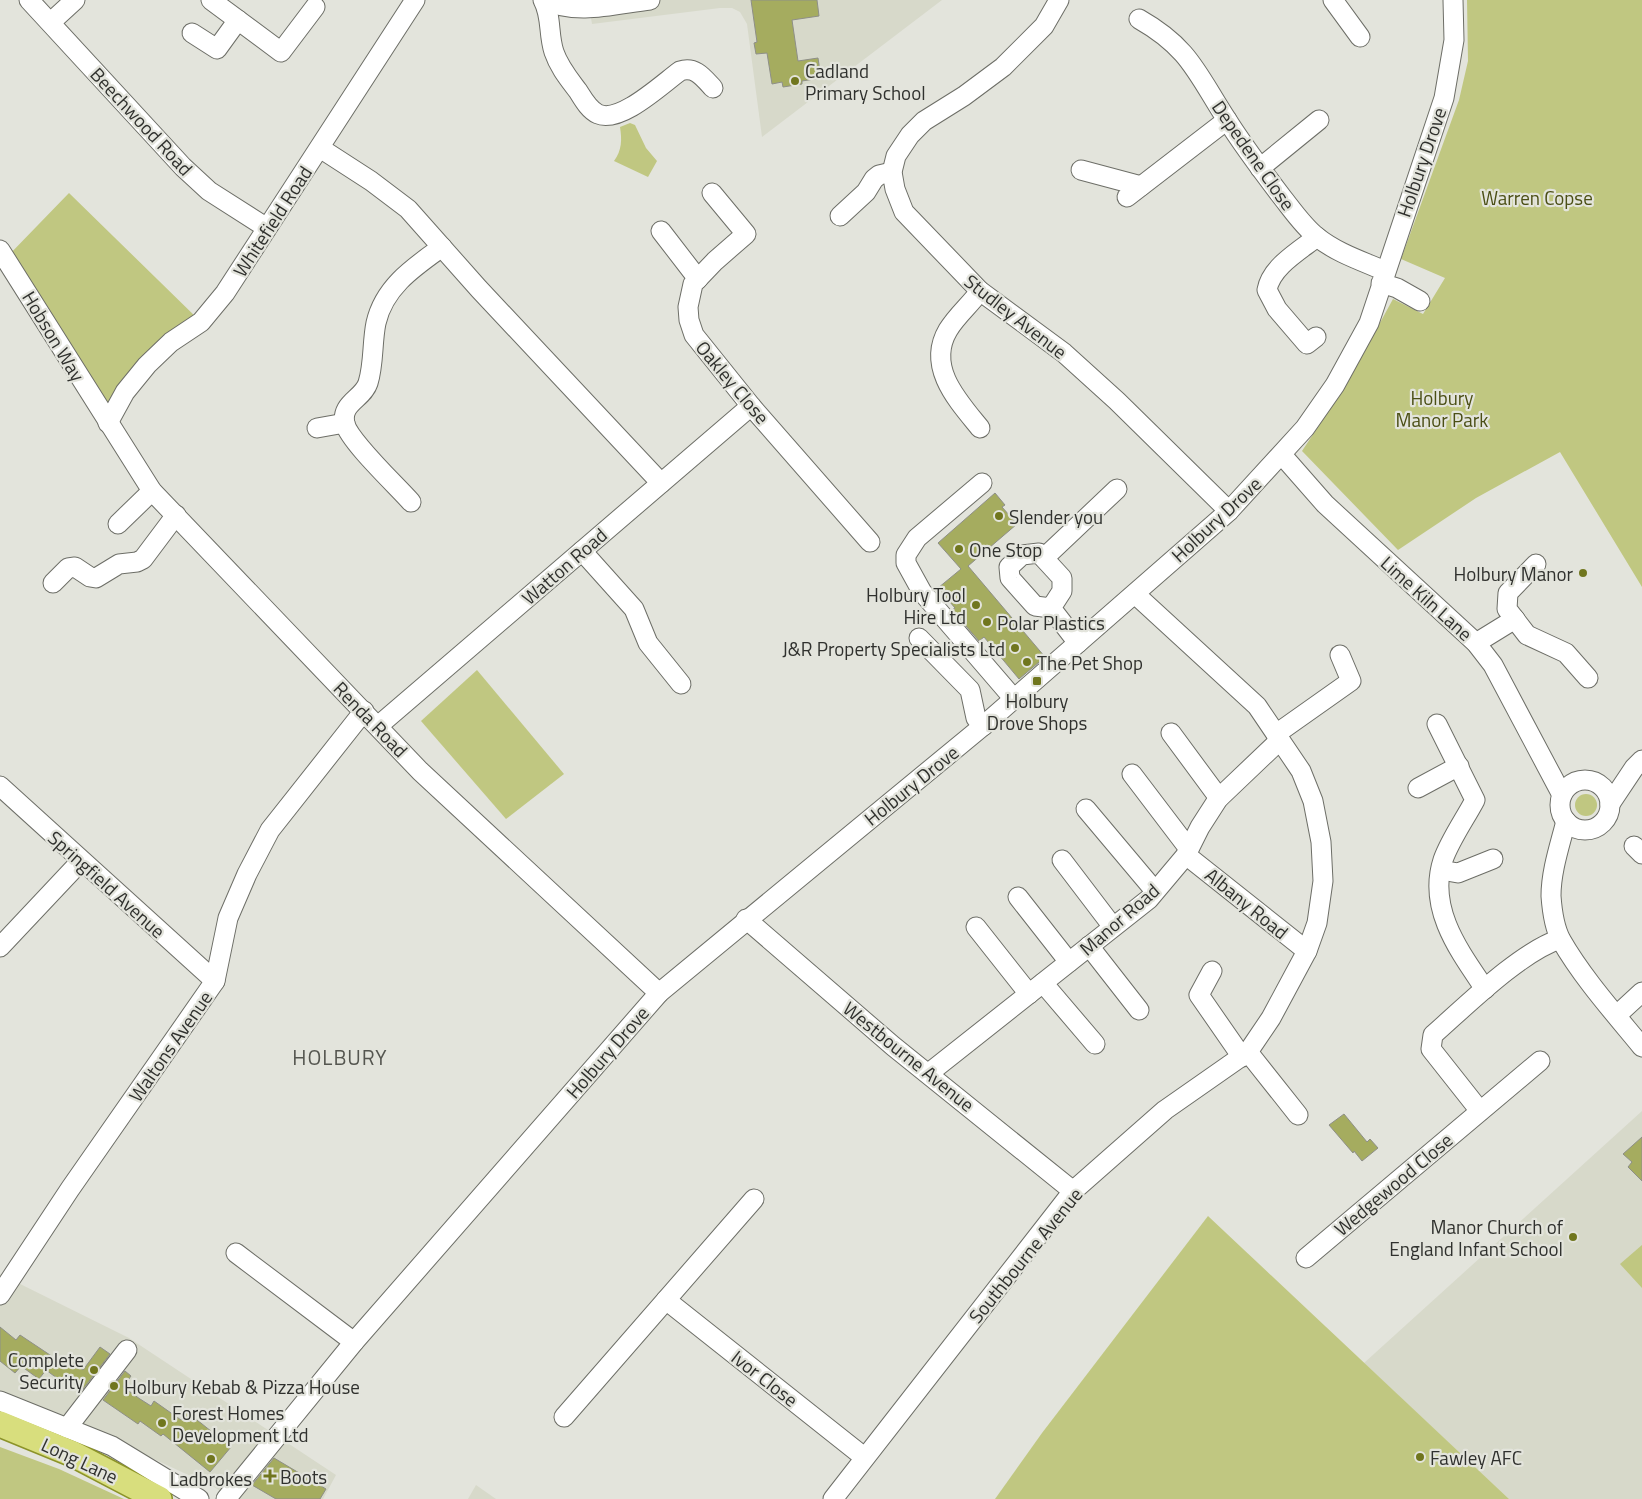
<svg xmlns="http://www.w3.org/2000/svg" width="1642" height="1499" font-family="'Titillium Web',sans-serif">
<rect width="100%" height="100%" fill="#e3e4dc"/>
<g fill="#d7d9ca">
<polygon points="588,0 942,0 762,137 747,24 740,12 732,8 720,8 592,24"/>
<polygon points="1642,1111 1642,1499 1509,1499 1364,1363"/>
<polygon points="0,1274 129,1338 336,1475 323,1499 233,1499 214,1487 113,1440 0,1395"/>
<polygon points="476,1485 496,1499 468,1499"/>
</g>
<g fill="#c0c781">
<polygon points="1467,0 1642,0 1642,587 1560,452 1476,498 1398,550 1302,451 1347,383 1393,299 1423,314 1445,278 1401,259 1459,100 1468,61"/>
<path d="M630,123L635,125L646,148L657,161L648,177L614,161C622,150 622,140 620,127Z"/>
<polygon points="69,193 201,322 171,342 108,423 6,258"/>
<polygon points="477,670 564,774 506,819 421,721"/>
<circle cx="1586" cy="805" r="11"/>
<polygon points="1208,1216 1509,1499 995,1499 1042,1433"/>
<polygon points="1642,1245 1642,1288 1620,1264"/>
<polygon points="0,1447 59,1469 124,1499 0,1499"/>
</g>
<g fill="#a5ac5f" stroke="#8e8f88">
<polygon points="751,0 817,0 819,16 792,20 798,61 818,58 821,78 802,81 802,84 783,87 782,82 772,84 767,53 756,54 754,43 757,42"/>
<polygon points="995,493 1005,505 1002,507 1017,524 968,566 1045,657 1019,679 984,637 979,641 952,610 955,608 938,588 961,569 938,543"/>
<polygon points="1344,1114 1367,1142 1370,1139 1378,1148 1362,1161 1354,1151 1353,1153 1329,1125"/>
<polygon points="1642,1137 1642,1181 1628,1167 1632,1162 1623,1154"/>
<polygon points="0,1327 16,1340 20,1335 62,1363 66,1357 83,1370 100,1347 110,1354 83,1389 69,1379 65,1384 46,1370 39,1379 21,1366 15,1373 0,1361"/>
<polygon points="125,1371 131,1376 123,1387 140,1399 151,1406 154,1401 181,1420 187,1412 231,1447 210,1472 163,1434 161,1436 140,1421 138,1424 103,1400"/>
<polygon points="274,1458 326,1489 320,1499 276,1499 252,1485"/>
</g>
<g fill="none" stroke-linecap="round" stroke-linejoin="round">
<g stroke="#6d6e67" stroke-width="21">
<g id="minor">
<polyline points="29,0 183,167 209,191 267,228"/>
<polyline points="211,0 281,52 315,7"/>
<path d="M543,0C552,16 548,34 554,52C559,67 569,79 578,91C583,99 589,110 598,114C620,124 662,84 680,71C695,66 703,77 713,88"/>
<path d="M544,0C577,16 616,4 650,0"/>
<polyline points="1059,0 1044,26 1003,67 964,96 924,121 910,135 896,156 892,172 895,189 904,212 980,291 1064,353 1117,401 1229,511"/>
<polyline points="1333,0 1360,37"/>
<path d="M1139,19C1190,48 1197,74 1227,120C1244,147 1263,172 1282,197C1293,211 1304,227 1317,237C1337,253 1362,261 1385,271"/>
<polyline points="51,22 75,0"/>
<polyline points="192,33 217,49 238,20"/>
<polyline points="320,148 371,181 408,209 479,289 661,483"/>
<polyline points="1260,168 1319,120"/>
<polyline points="1081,170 1141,186"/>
<polyline points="712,193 746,234 715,261 693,284 688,307 689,320 694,335 751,406 870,542"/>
<polyline points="1127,197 1227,120"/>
<polyline points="840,216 866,192 874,179 879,175 892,172"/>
<polyline points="661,231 698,279"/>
<polyline points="0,250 152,491 420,771 659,993"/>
<polyline points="1381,283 1397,288 1420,301"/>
<path d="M980,291C970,305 957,315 948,330C926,367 958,401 980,428"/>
<path d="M1316,337L1307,344L1277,309L1267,290C1271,267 1299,251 1317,237"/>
<polyline points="108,423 125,392 147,365 171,342 201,322 225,293 415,0"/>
<polyline points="317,428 345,423"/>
<polyline points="1282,455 1325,504 1476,643 1493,665 1562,795"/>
<polyline points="982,483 917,538 906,555 906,563 922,592 1014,699"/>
<path d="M411,502C397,486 350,442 345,424C340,403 363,399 368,383C374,364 372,342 376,323C384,287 414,267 442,247"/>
<polyline points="118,524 152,491"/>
<polyline points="582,551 634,609 648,643 681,684"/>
<polyline points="1044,558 1117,489"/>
<polyline points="1536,564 1508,593 1507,609 1527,635 1566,653 1588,678"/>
<polyline points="53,583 68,568 75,567 90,577 96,578 119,564 137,562 143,559 176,515"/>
<polyline points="1051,608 1062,591 1062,578 1039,553 1022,555 1009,567 1010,578 1035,606 1051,608 1078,643"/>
<polyline points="919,638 970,690 976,718 983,726"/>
<polyline points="1476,643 1515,619"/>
<path d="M1437,724L1475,800C1465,819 1450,840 1443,860C1427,909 1460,952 1485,989"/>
<polyline points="378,726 751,406"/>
<polyline points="1171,733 1219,798"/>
<polyline points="1276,734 1351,681 1340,655"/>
<polyline points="1132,774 1189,849"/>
<circle cx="1585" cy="805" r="25"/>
<polyline points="0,786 215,981"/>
<polyline points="1418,788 1459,766"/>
<polyline points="1610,804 1634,768 1642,760"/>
<polyline points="1086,809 1155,891"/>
<path d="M1566,821C1560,845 1551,871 1551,896C1552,910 1554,927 1561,940C1582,977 1615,1014 1642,1047"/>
<polyline points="1634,846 1642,854"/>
<polyline points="1186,855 1307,951"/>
<polyline points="1062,860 1113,927"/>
<polyline points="1441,870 1458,873 1493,859"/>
<polyline points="1018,897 1069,962"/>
<polyline points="746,919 893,1046 1073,1191"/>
<polyline points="976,927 1029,994"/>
<polyline points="1089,946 1139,1010"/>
<polyline points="0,947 81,861"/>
<polyline points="1212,971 1199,995 1242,1057"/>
<polyline points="1043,983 1095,1044"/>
<polyline points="1617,1015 1642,992"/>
<polyline points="1248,1052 1298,1115"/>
<polyline points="929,1073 1149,899 1186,855 1200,827 1218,799 1280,740"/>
<path d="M1480,1111L1431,1049L1433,1035C1466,1006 1520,952 1560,939"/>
<polyline points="236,1253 354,1342"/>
<polyline points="1306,1258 1540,1061"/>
<polyline points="0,1295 70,1189 215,981 228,918 247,874 270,830 364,711"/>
<polyline points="666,1300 864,1457"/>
<polyline points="0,1401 112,1446 199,1499"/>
<polyline points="564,1417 754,1199"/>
<polyline points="67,1428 127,1350"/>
<polyline points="226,1499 354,1342 659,993 983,726 1229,511 1305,428 1335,385 1369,323 1444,98 1454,40 1453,0"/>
<polyline points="833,1499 1073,1191 1165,1110 1248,1052 1271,1018 1307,951 1317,923 1323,881 1321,842 1313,801 1301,771 1257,706 1135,594"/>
</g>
</g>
<g stroke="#8c9329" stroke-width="28">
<polyline id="major" points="0,1424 73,1454 159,1499"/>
</g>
<use href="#minor" stroke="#fff" stroke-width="19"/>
<use href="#major" stroke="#d8de7d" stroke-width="25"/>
</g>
<g fill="#70761e" stroke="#e3e4dc" stroke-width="2">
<circle cx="795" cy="81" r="5"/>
<circle cx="999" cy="516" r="5"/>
<circle cx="959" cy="549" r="5"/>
<circle cx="1583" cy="573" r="5"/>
<circle cx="976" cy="605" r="5"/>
<circle cx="987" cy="622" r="5"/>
<circle cx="1015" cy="648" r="5"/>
<circle cx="1027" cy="662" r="5"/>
<rect x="1032" y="676" width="10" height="10" rx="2.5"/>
<circle cx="1573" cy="1237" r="5"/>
<circle cx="94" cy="1370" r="5"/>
<circle cx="114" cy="1386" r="5"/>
<circle cx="162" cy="1423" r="5"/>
<circle cx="1420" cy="1457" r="5"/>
<circle cx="211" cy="1459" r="5"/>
<path d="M267.5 1468.5h5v5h5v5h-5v5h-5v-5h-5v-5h5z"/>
</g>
<g text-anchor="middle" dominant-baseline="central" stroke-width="4.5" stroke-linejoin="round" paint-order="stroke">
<g font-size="19" fill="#30312e" stroke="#e3e4dc" text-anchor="start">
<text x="805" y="70">Cadland<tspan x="805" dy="22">Primary School</tspan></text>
<text x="1009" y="516">Slender you</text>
<text x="969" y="549">One Stop</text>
<text x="1573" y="573" text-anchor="end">Holbury Manor</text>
<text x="966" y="594" text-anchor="end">Holbury Tool<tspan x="966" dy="22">Hire Ltd</tspan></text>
<text x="997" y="622">Polar Plastics</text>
<text x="1005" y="648" text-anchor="end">J&amp;R Property Specialists Ltd</text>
<text x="1037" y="662">The Pet Shop</text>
<text x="1037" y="700" text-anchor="middle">Holbury<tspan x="1037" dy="22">Drove Shops</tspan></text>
<text x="1563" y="1226" text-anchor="end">Manor Church of<tspan x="1563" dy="22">England Infant School</tspan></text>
<text x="84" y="1359" text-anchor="end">Complete<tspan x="84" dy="22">Security</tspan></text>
<text x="124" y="1386">Holbury Kebab &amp; Pizza House</text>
<text x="172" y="1412">Forest Homes<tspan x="172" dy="22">Development Ltd</tspan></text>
<text x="1430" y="1457">Fawley AFC</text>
<text x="280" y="1476">Boots</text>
<text x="211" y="1478" text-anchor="middle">Ladbrokes</text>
</g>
<g font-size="19" fill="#30312e" stroke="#e3e4dc">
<text transform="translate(142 121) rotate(47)">Beechwood Road</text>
<text transform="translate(1254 155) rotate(55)">Depedene Close</text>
<text transform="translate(1421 162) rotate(-71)">Holbury Drove</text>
<text transform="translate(272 221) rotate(-57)">Whitefield Road</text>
<text transform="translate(1016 316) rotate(38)">Studley Avenue</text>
<text transform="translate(54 336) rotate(59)">Hobson Way</text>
<text transform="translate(733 382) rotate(50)">Oakley Close</text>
<text transform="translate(1216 519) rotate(-43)">Holbury Drove</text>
<text transform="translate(564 566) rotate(-41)">Watton Road</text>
<text transform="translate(1427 598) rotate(42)">Lime Kiln Lane</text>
<text transform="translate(371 719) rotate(46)">Renda Road</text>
<text transform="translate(911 785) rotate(-39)">Holbury Drove</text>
<text transform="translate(107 884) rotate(42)">Springfield Avenue</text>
<text transform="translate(1247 903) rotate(39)">Albany Road</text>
<text transform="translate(1119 919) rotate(-41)">Manor Road</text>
<text transform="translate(170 1046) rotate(-55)">Waltons Avenue</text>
<text transform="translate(607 1052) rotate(-49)">Holbury Drove</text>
<text transform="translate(909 1056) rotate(39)">Westbourne Avenue</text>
<text transform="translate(1393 1184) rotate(-40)">Wedgewood Close</text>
<text transform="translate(1025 1255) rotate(-51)">Southbourne Avenue</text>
<text transform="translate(765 1378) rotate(38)">Ivor Close</text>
<text transform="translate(80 1460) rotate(25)">Long Lane</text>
</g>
<g font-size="19" fill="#4b4f15" stroke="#e3e4dc">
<text x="1537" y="197">Warren Copse</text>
<text x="1442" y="397">Holbury<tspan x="1442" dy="22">Manor Park</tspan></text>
</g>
<g font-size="21" letter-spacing="1" fill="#555650" stroke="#e3e4dc">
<text x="340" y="1057">HOLBURY</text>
</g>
</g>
</svg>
